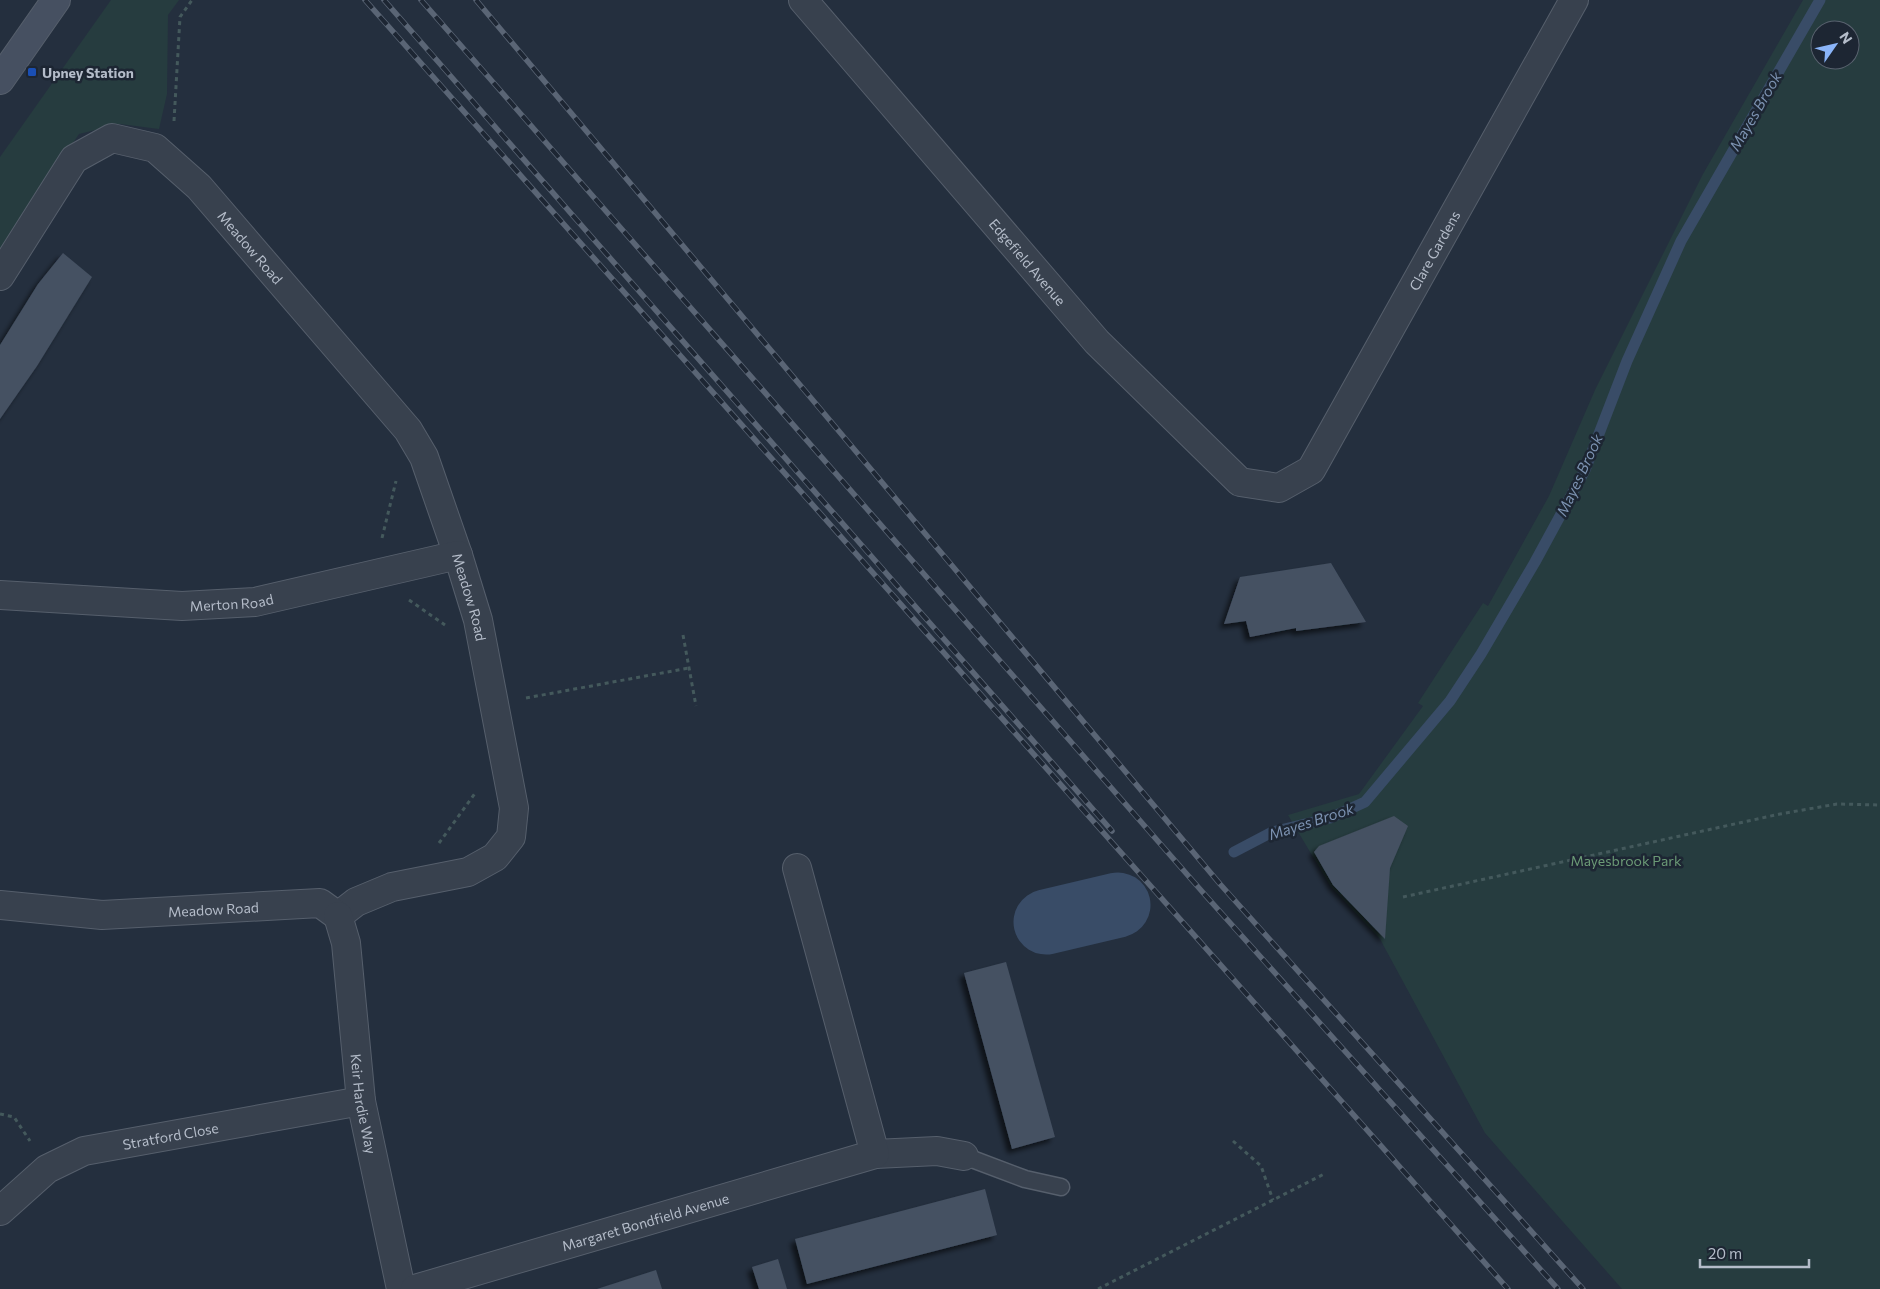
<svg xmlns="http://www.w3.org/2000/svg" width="1880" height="1289" font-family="Commissioner,sans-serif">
<defs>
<filter id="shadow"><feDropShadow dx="-4.5" dy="4.5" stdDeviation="2.5" flood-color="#0009"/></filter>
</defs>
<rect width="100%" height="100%" fill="#242f3e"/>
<g fill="#263c3f" fill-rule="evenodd">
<polygon points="111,0 179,0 168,15 167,94 159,129 120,124 79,134 0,250 0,157"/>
<path d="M1803,0H1880V1289H1622L1485,1133L1380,939L1331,887L1288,815L1359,794L1423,706L1418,703L1483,603L1488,606L1549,496L1595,390L1703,174ZM1820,30H1850V60H1820Z"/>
</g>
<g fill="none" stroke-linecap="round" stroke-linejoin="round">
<polyline stroke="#394c67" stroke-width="11" points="1234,852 1272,832 1330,818 1365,802 1450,701 1481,654 1535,562 1585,470 1627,361 1681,241 1820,0"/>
<polyline stroke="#394c67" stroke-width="65" points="1046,922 1118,905"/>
</g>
<g fill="#455162" filter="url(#shadow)">
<polygon points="63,253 92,277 37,366 0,419 0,345 38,284"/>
<polygon points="1331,563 1366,622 1296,631 1296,628 1250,637 1246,621 1224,624 1240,577"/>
<polygon points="1394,816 1408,826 1390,868 1385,939 1333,885 1314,852 1319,846"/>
<polygon points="1006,962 1055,1137 1012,1149 964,973"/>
<polygon points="985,1189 997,1235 807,1284 795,1239"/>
<polygon points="778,1259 787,1289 759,1289 752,1267"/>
<polygon points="656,1270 662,1289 597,1289"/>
</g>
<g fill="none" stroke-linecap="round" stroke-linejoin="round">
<g stroke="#565f6c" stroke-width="19">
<polyline id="lane" points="964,1156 1025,1179 1061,1187"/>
</g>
<g stroke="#565f6c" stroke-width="30">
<g id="street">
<path id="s1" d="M803,0L1097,342L1240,482L1279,488L1311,470L1574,0"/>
<path id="s2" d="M0,276L74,159L112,138L155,148L199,187L408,430L424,457L458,555L478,620L514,808L511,837L495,857L468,872L392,887L356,902L338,916"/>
<path id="s3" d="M0,595L182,606L255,602L458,555"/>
<path id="s4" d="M0,905L102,915L320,903L338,916"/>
<path id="s5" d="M338,916L346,943L361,1101L401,1289"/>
<polyline points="875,1154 937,1151 964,1156"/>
<path id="s6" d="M0,1211L47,1169L84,1151L361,1101"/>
<path id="s7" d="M415,1289L875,1154L797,868"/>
</g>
</g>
<g stroke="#565f6c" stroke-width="30">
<polyline id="secondary" points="0,80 56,0"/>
</g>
<g stroke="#44595c" stroke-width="3" stroke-dasharray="4 4" stroke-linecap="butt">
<polyline points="174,121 180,17 192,0"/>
<polyline points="382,538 396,481"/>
<polyline points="409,600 445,625"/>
<polyline points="683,635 696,706"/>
<polyline points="526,698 689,668"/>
<polyline points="439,843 476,792"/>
<polyline points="1403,897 1780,814 1837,804 1880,805"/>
<polyline points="0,1114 14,1117 30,1141"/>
<polyline points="1233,1141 1261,1166 1273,1200"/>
<polyline points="1098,1289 1326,1173"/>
</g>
<use href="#lane" stroke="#38414e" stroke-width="16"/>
<use href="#street" stroke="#38414e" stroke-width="28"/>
<use href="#secondary" stroke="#465061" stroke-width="28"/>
<g stroke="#5a6575" stroke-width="5.5">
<g id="rail">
<polyline points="365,0 1508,1289"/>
<polyline points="384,0 1112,831"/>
<polyline points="421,0 1206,896 1558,1289"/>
<polyline points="476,0 1220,884 1583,1289"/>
</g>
</g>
<use href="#rail" stroke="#1d2633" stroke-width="4" stroke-dasharray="11" stroke-linecap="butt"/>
</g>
<rect fill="#1a4fb4" stroke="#1d2633" stroke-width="2" x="27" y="67" width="10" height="10" rx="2.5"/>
<g text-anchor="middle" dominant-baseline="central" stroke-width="5" stroke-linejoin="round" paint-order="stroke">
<g font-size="14" font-weight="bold" fill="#b4bcc9" stroke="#1d2633" text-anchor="start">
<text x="42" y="72">Upney Station</text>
</g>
<g font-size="14" fill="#b4bcc9" stroke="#1d2633">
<text stroke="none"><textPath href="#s2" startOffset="364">Meadow Road</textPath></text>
<text stroke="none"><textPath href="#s1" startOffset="979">Clare Gardens</textPath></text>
<text stroke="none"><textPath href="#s1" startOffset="345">Edgefield Avenue</textPath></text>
<text stroke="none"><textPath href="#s2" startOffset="784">Meadow Road</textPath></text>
<text stroke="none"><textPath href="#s3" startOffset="232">Merton Road</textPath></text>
<text stroke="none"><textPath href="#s4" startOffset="214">Meadow Road</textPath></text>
<text stroke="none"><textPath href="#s5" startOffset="190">Keir Hardie Way</textPath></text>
<text stroke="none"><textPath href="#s6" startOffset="192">Stratford Close</textPath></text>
<text stroke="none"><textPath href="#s7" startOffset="240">Margaret Bondfield Avenue</textPath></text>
</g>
<g font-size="14" fill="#6b9a76" stroke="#1d2633">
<text x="1626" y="860">Mayesbrook Park</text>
</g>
<g font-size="15" font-style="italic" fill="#7c92b1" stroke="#1d2633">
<text transform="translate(1755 111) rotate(-60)">Mayes Brook</text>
<text transform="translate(1579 475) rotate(-65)">Mayes Brook</text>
<text transform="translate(1311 821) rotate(-18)">Mayes Brook</text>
</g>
</g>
<g transform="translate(1835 45) rotate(56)"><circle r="24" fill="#1d2633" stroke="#59626f"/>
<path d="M0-4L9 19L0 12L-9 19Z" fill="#8ab4f8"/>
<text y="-8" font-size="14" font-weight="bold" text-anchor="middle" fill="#b4bcc9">N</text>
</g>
<path d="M1700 1259v8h109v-8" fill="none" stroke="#b4bcc9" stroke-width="2.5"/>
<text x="1708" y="1259" font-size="15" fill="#b4bcc9" stroke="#1d2633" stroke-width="4" paint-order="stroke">20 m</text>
</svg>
